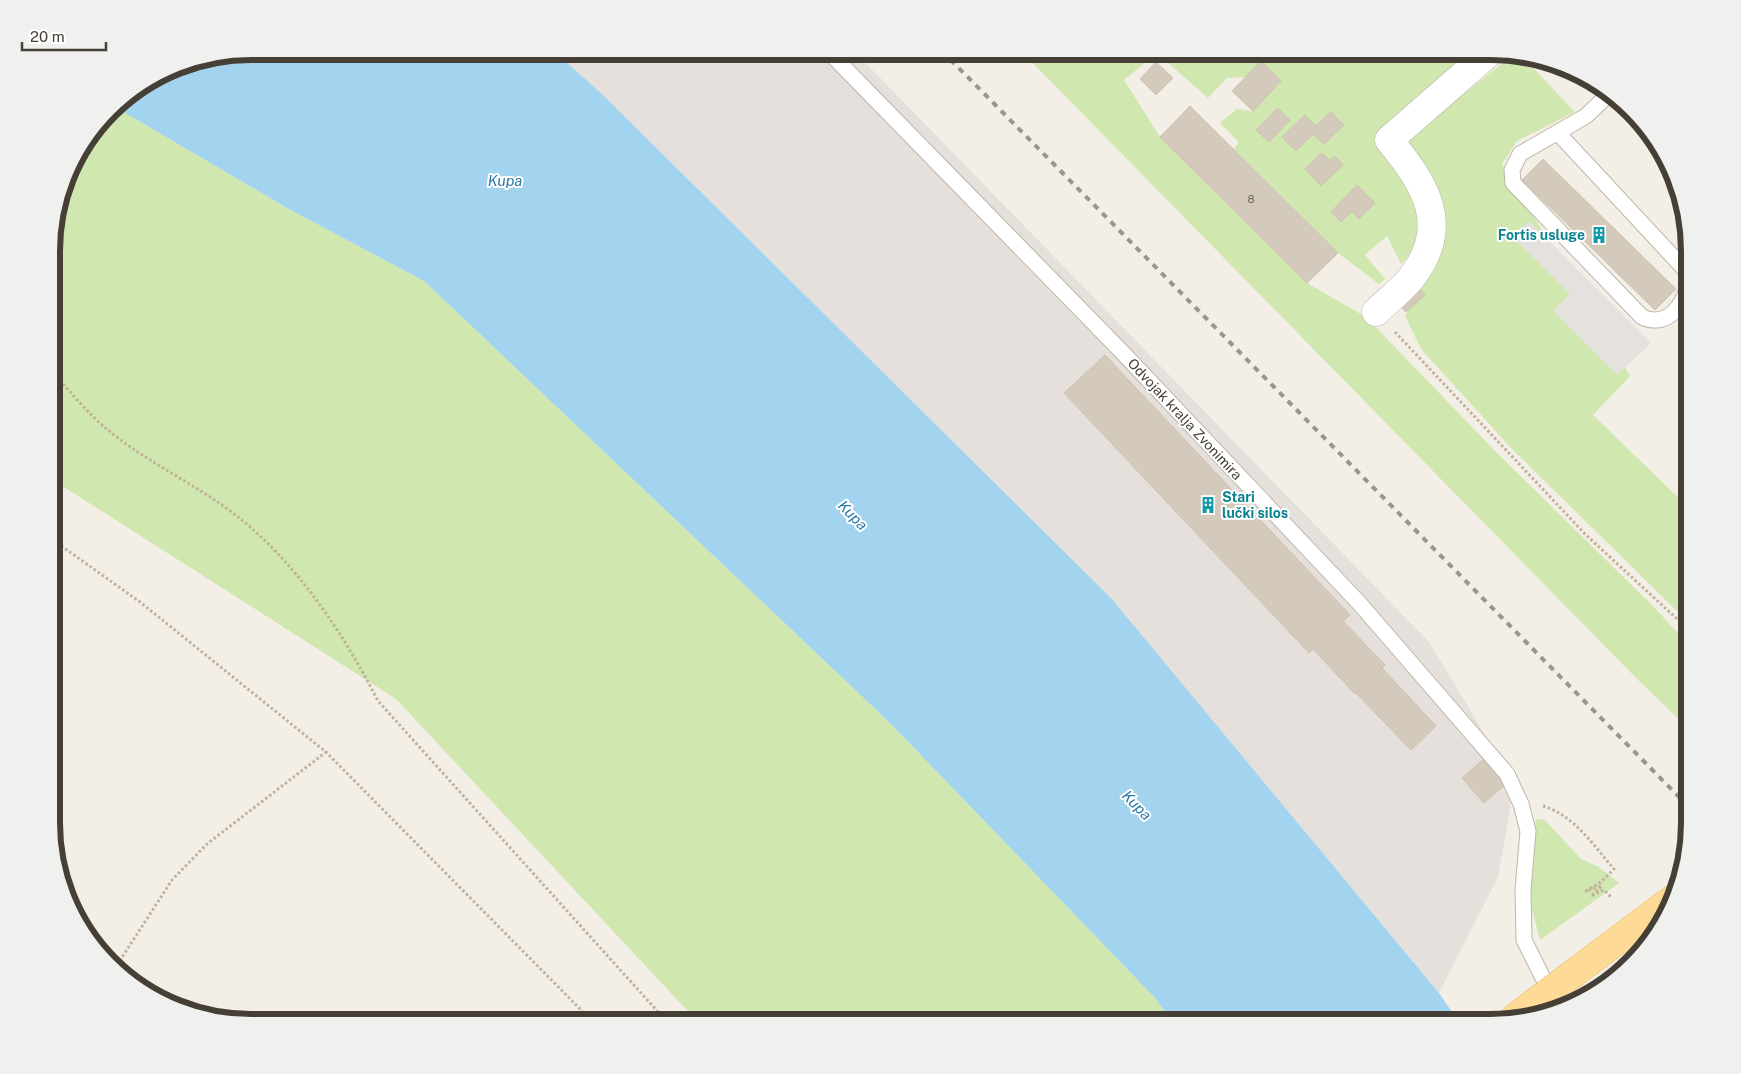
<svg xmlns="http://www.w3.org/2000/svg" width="1741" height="1074" font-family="'Public Sans',sans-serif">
<rect width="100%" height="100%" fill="#f3efe6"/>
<polygon fill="#e5e0db" points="554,51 854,51 1429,642 1495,751 1511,803 1498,877 1439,993 1111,598 602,94"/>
<g fill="#d0e7af">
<polygon points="1021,51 1479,51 1378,143 1419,194 1421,244 1401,264 1387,236 1365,255 1385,279 1379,284 1338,253 1234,149 1239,142 1220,123 1237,109 1253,111 1281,81 1261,61 1248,77 1227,78 1208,98 1157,53 1124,80 1160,137 1307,283 1366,317 1498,454 1651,604 1689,645 1689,729 1637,679"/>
<polygon points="1514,54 1521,55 1575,112 1517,141 1502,164 1630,376 1593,415 1689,508 1689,623 1511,448 1421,349 1405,316 1423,280 1443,227 1406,140"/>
<polygon points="115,107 287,208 424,281 890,723 1156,999 1172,1022 699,1023 396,699 53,480 53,225 72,162"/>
<polygon points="1536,819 1545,820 1581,859 1599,867 1619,883 1540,940 1530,901"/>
</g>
<polygon fill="#e4e1de" points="1529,221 1651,343 1617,375 1553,311 1570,294 1513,237"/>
<polygon fill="#a3d4ef" points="251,51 554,51 602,94 1111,598 1439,993 1459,1022 1172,1022 1156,999 890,723 424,281 287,208 115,107 119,101 175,66"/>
<polygon fill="#f3efe6" points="1455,1012 1462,1022 1441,1022"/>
<g fill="#d4cabc" stroke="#cfc1af">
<polygon points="1261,61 1281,81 1253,111 1232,91"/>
<polygon points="1156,62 1173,78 1156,95 1140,79"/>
<polygon points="1190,106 1338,253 1307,283 1160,137"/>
<polygon points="1278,108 1290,120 1269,142 1256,130"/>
<polygon points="1331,112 1344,125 1324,144 1313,134 1296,151 1282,137 1305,115 1316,126"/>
<polygon points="1322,153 1330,160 1335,156 1343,165 1321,186 1305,169"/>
<polygon points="1543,159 1676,289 1655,310 1522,180"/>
<polygon points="1357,185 1375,203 1359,219 1352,211 1341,222 1331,212"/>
<polygon points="1414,283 1425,295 1406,312 1395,301"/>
<polygon points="1105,355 1350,615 1309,653 1064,393"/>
<polygon points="1343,621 1385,665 1355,694 1313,649"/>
<polygon points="1382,668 1436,726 1411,750 1356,693"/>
<polygon points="1485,758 1507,783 1484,803 1462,778"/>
</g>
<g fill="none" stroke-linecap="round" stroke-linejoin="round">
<g stroke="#beb6a9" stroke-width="17">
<g id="lane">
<polyline points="828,51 1124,354 1360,604 1507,774 1521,804 1528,831 1523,890 1524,940 1543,978 1563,1004"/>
<path d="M1609,94L1586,116L1520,154L1512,170L1513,183L1642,317C1668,329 1685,304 1689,280"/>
<polyline points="1558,133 1689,274"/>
</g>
</g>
<g stroke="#beb6a9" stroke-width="29">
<path id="street" d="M1376,312C1387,301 1402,290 1412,277C1452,225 1425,184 1389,140L1491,51"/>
</g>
<g stroke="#d3c097" stroke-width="29">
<polyline id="secondary" points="1642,922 1654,936"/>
</g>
<g stroke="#e2b765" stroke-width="29">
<polyline id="primary" points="1642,922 1674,898"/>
</g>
<g stroke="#c0b19a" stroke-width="3" stroke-dasharray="2.5 2.5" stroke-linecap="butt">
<polyline points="1395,332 1585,534 1689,630"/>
<path d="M53,373C70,391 89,415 108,430C150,465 201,486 243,521C301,569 344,635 378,701L668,1023"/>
<polyline points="53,540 140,602 326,752 594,1023"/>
<path d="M1543,806C1574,815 1594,846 1614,869L1601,882L1586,891L1602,886L1591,896L1604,890L1612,898"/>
<polyline points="117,965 172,880 207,844 326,752"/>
</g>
<use href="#lane" stroke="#fff" stroke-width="15"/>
<use href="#street" stroke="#fff" stroke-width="28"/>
<use href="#secondary" stroke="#feeec6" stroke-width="28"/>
<use href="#primary" stroke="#fddb96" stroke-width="28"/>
<polyline stroke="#969696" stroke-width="4" stroke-dasharray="6 6" stroke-linecap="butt" points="942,51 1689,807"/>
<g stroke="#e2b765" stroke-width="29" stroke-linecap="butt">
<polyline id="primary-bridge" points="1513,1019 1642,922"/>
</g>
<use href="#primary-bridge" stroke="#fddb96" stroke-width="28"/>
</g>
<defs>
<g id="building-bare" transform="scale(1.35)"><path d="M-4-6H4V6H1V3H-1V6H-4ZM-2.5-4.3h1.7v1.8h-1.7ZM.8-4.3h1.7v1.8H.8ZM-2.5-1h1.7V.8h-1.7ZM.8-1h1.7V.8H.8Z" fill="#0f9aa8" stroke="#fff" stroke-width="2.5" paint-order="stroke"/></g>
</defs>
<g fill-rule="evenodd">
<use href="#building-bare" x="1599" y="235"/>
<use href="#building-bare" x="1208" y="505"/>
</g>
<g text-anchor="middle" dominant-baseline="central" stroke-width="4" stroke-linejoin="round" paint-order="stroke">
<g font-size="11" fill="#6a6258">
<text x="1251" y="199">8</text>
</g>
<g font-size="14" font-weight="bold" fill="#0d838f" stroke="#fff" text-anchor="end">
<text x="1585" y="235">Fortis usluge</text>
<text x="1222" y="497" text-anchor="start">Stari<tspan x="1222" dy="16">lučki silos</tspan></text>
</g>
<g font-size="14" fill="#463f36" stroke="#fff">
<text transform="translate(1185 419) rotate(47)">Odvojak kralja Zvonimira</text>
</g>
<g font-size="15" font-style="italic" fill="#2e7aa8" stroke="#fff">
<text x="505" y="180">Kupa</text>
<text transform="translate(853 515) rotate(46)">Kupa</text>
<text transform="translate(1137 805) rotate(46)">Kupa</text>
</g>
</g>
<path d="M0 0H1741V1074H0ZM251 60H1490A191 191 0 0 1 1681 251V823A191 191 0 0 1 1490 1014H251A191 191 0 0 1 60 823V251A191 191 0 0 1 251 60Z" fill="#f0f0ef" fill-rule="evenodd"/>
<path fill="none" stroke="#463f36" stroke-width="6" d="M251 60H1490A191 191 0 0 1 1681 251V823A191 191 0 0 1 1490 1014H251A191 191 0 0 1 60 823V251A191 191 0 0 1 251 60Z"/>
<path d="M22 42v8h84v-8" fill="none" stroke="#463f36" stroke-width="2.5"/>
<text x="30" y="42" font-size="15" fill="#463f36" stroke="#ffffff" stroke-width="4" paint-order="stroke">20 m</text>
</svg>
